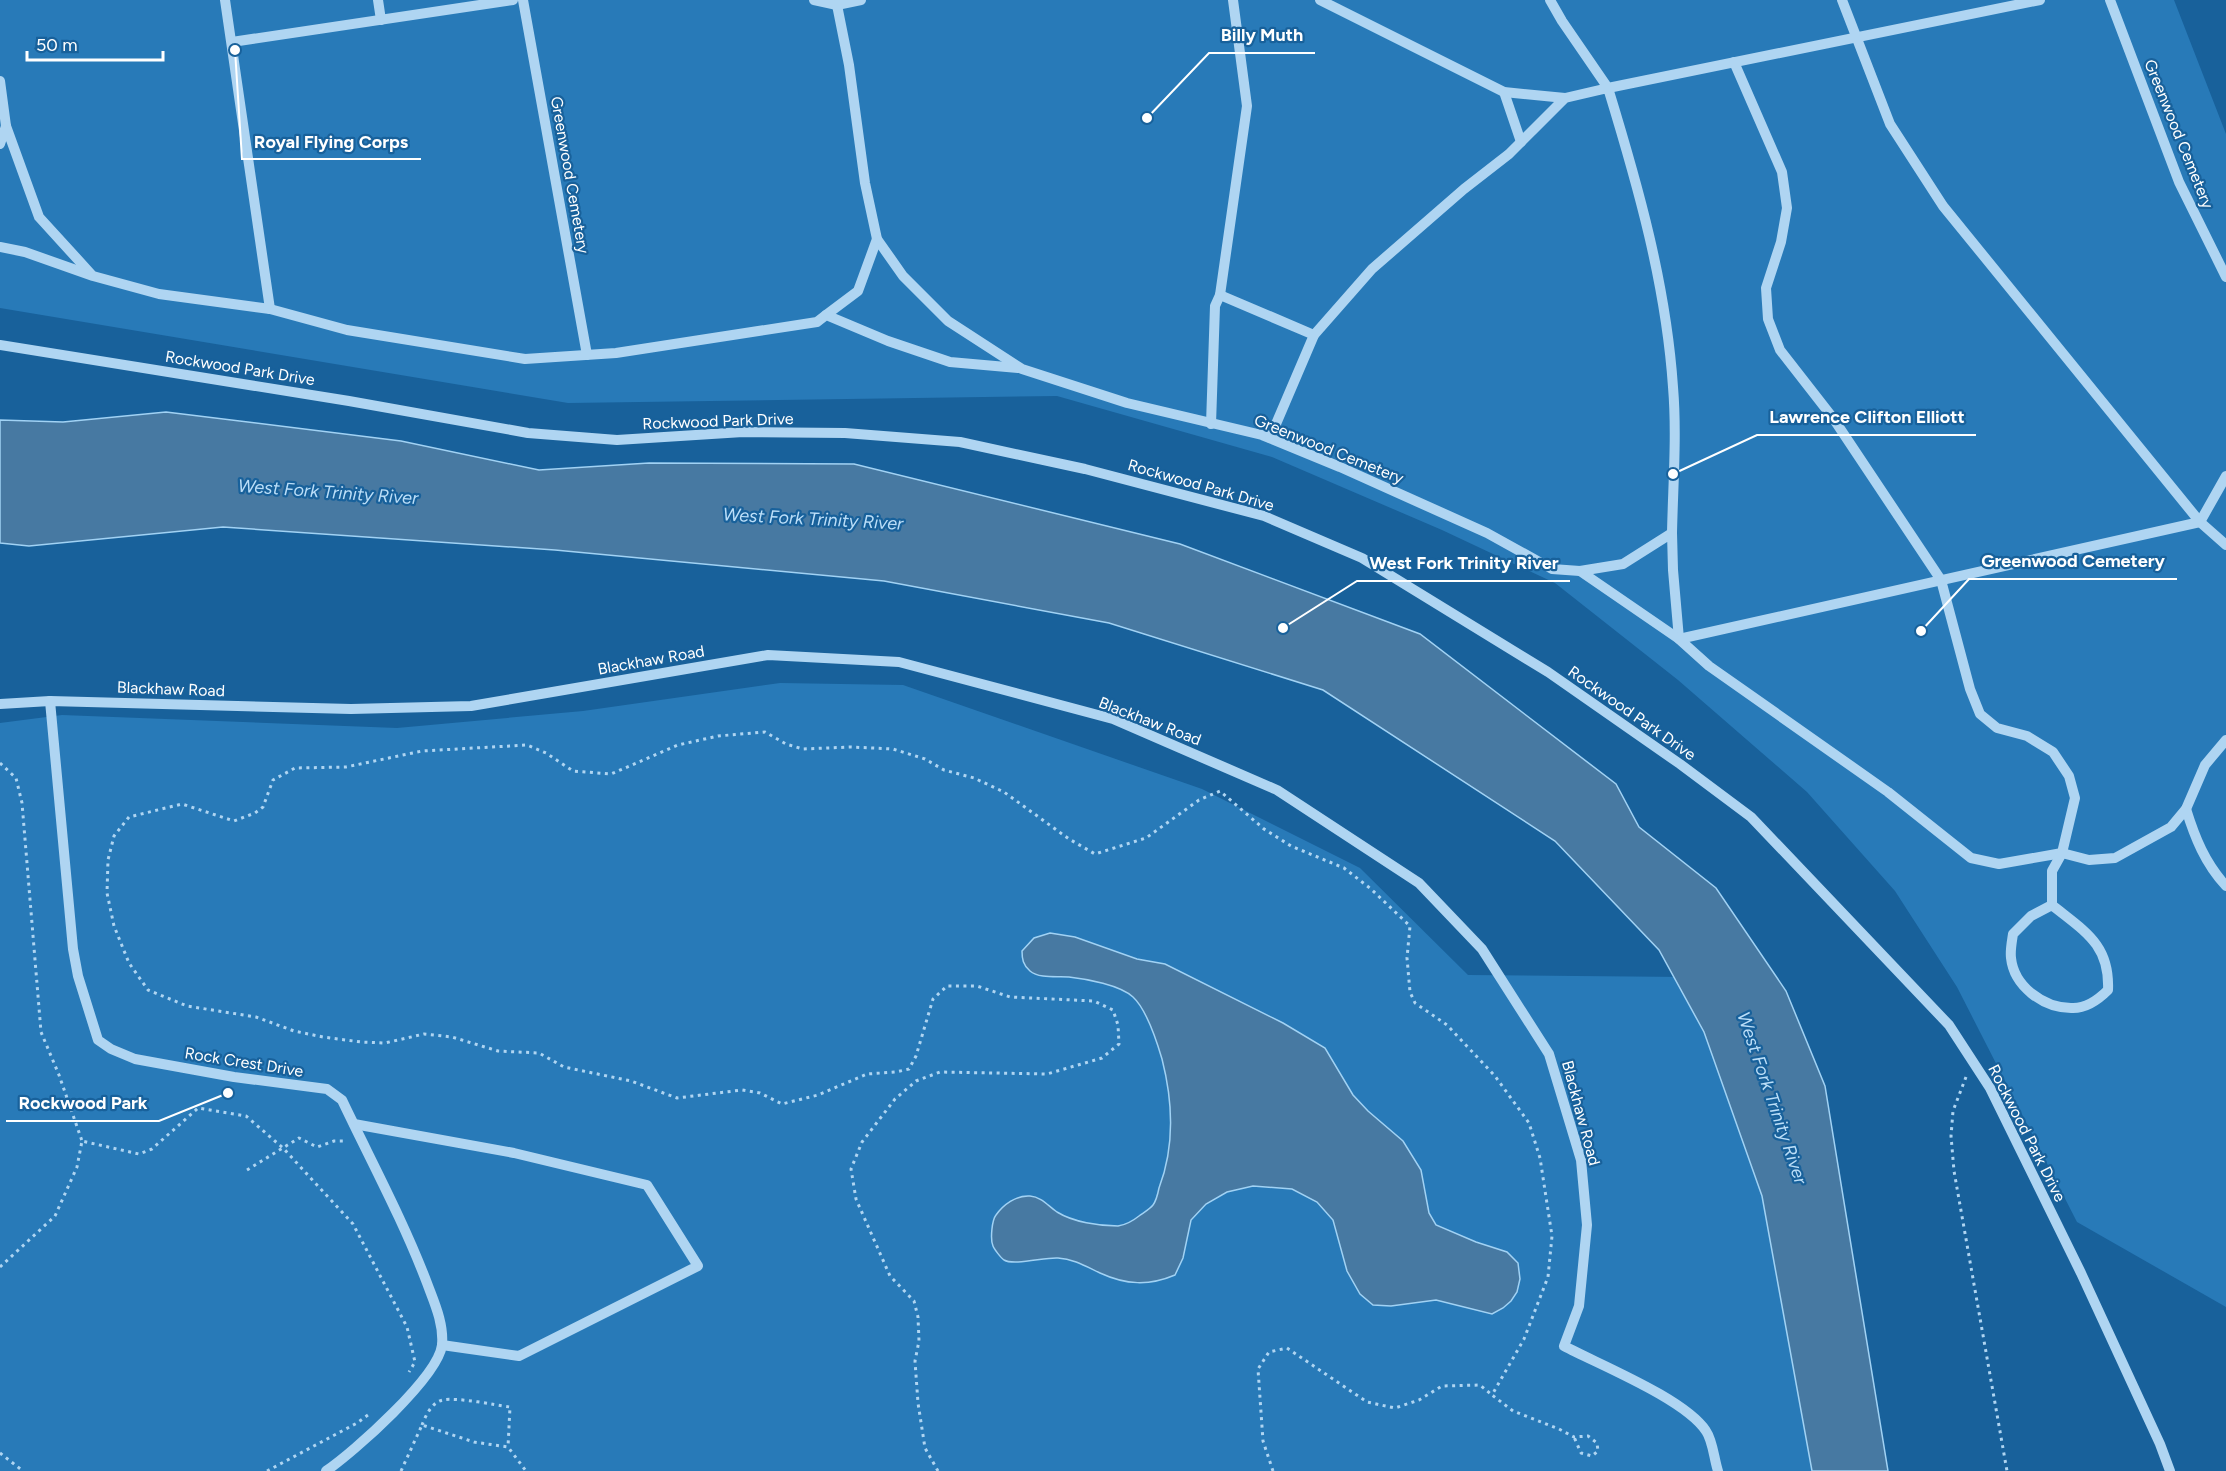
<svg xmlns="http://www.w3.org/2000/svg" width="2226" height="1471" font-family="Figtree,sans-serif">
<rect width="100%" height="100%" fill="#18619b"/>
<g fill="#287ab8">
<polygon points="0,0 2174,0 2226,134 2226,1307 2077,1222 1957,987 1895,891 1807,792 1678,680 1555,583 1442,530 1272,457 1057,396 568,403 0,308"/>
<polygon points="780,683 903,685 1202,789 1360,868 1468,975 1684,977 1753,1102 1819,1471 0,1471 0,723 62,715 397,728 583,711"/>
</g>
<g fill="#4779a2" stroke="#a1d2f4" stroke-width="1.5">
<polygon points="166,412 401,441 539,470 649,463 854,464 1180,544 1420,634 1616,784 1639,827 1716,888 1786,991 1825,1086 1888,1471 1812,1471 1762,1196 1704,1032 1659,950 1555,841 1323,690 1109,623 884,581 555,550 223,527 29,546 0,543 0,420 63,422"/>
<path d="M1050,933L1075,937L1137,959L1165,964L1283,1023L1325,1048L1353,1095L1368,1111L1403,1141L1421,1170L1429,1213L1436,1225L1476,1242L1507,1252L1518,1263L1520,1279L1517,1292L1511,1301L1503,1308L1492,1314L1436,1300L1391,1306L1373,1305L1360,1294L1347,1271L1333,1220L1317,1202L1292,1189L1253,1186L1227,1192L1206,1204L1191,1220L1183,1258L1175,1275C1149,1286 1126,1285 1100,1273C1087,1267 1074,1259 1058,1258C1045,1257 1014,1266 1004,1260C1001,1258 994,1249 993,1246C990,1239 992,1220 996,1215C1003,1205 1016,1195 1030,1196C1042,1197 1048,1206 1057,1212C1073,1222 1099,1226 1118,1226C1125,1225 1134,1220 1139,1216C1143,1213 1150,1209 1153,1205C1156,1201 1158,1193 1159,1188C1175,1146 1173,1102 1162,1059C1157,1042 1146,1009 1133,997C1120,985 1087,979 1069,977C1058,976 1039,979 1030,971C1023,965 1022,959 1022,951L1034,938Z"/>
</g>
<g fill="none" stroke-linecap="round" stroke-linejoin="round">
<g stroke="#afd5f2" stroke-width="3" stroke-dasharray="3 4.5" stroke-linecap="butt">
<polyline points="0,763 16,778 22,803 41,1032 59,1075 82,1141"/>
<polyline points="1966,1077 1953,1111 1951,1136 1954,1171 2007,1471"/>
<polyline points="247,1170 299,1138 317,1147 334,1141 345,1141"/>
<polyline points="0,1267 55,1216 77,1167 82,1141 139,1154 152,1149 198,1108 246,1116 283,1148 353,1224 407,1327 415,1362 409,1372"/>
<path d="M422,1425C426,1415 432,1402 443,1400C457,1397 495,1405 510,1407L508,1447"/>
<polyline points="0,1453 23,1471"/>
<polyline points="267,1471 357,1423 368,1415"/>
<polyline points="401,1471 422,1425 474,1442 508,1447 526,1471"/>
<polyline points="938,1471 925,1448 918,1403 915,1361 919,1341 918,1317 914,1301 890,1276 856,1199 851,1169 862,1142 895,1099 916,1081 940,1072 1047,1074 1102,1058 1119,1044 1118,1025 1113,1010 1094,1001 1010,997 977,986 947,986 933,999 916,1056 909,1069 896,1072 867,1074 818,1095 782,1104 760,1093 742,1090 677,1098 631,1081 564,1067 539,1053 498,1051 452,1037 424,1034 385,1043 361,1042 323,1037 294,1031 256,1017 187,1006 148,990 129,963 114,926 107,893 108,860 114,836 129,817 182,804 234,821 255,813 263,807 273,780 295,768 346,767 422,751 527,745 546,753 573,771 611,774 678,745 718,736 765,732 786,744 803,749 851,747 893,749 925,759 944,770 974,778 1004,792 1069,839 1095,854 1146,838 1199,800 1220,791 1264,829 1291,846 1344,868 1371,889 1410,926 1407,958 1410,992 1415,1003 1447,1025 1495,1076 1529,1123 1540,1158 1552,1236 1548,1277 1524,1339 1492,1395 1513,1411 1559,1429 1574,1437 1588,1436 1597,1443 1598,1451 1592,1456 1581,1453 1574,1437"/>
<polyline points="1273,1471 1263,1441 1258,1369 1269,1352 1287,1348 1367,1402 1395,1408 1419,1400 1442,1386 1480,1385 1492,1395"/>
</g>
<g stroke="#afd5f2" stroke-width="10">
<polyline points="225,0 270,309"/>
<polyline points="378,0 381,20"/>
<polyline points="523,0 587,355"/>
<polyline points="814,0 837,5 861,0"/>
<polyline points="1320,0 1504,92 1565,98"/>
<polyline points="1550,0 1562,21 1608,88 2040,0"/>
<polyline points="1842,0 1890,124 1943,206 2200,522 2226,545"/>
<polyline points="2110,0 2179,182 2226,277"/>
<polyline points="837,5 849,65 865,183 877,239 903,276 948,321 1022,369 1127,403 1262,435 1340,467 1487,533 1552,569 1580,571 1623,564 1672,533 1673,570 1679,639 1709,666 1888,792 1971,858 1999,864 2062,853 2089,860 2115,858 2171,827 2186,809 2205,765 2226,740"/>
<polyline points="232,42 513,0"/>
<path d="M1734,62L1782,172L1787,208L1781,242L1766,288L1768,319L1780,350L1833,418L1941,580L1970,689L1980,714L1997,728L2027,736L2053,752L2069,776L2075,798L2062,853L2052,871V905L2031,916L2013,934C2012,941 2010,950 2011,958C2014,986 2043,1008 2071,1008C2085,1009 2098,1000 2108,990C2110,944 2084,931 2052,905"/>
<polyline points="0,81 6,126"/>
<polyline points="1504,92 1521,142"/>
<polyline points="0,144 6,126 39,217 91,274"/>
<polyline points="0,247 25,252 93,276 159,294 270,309 347,330 525,359 616,353 817,322 826,315 888,341 950,362 1018,368"/>
<polyline points="1220,295 1314,335"/>
<polyline points="826,315 858,291 877,239"/>
<polyline points="0,345 349,401 528,433 617,440 743,432 845,433 960,442 1085,469 1264,516 1362,558 1548,672 1680,764 1751,817 1949,1025 1990,1088 2081,1273 2160,1444 2170,1471"/>
<polyline points="1211,424 1215,306 1220,295 1247,106 1233,0"/>
<path d="M1270,438L1314,335L1372,269L1464,189L1509,154L1565,98L1608,88C1638,186 1666,284 1673,387C1677,435 1673,484 1672,533"/>
<polyline points="1580,571 1679,639 2200,522 2226,476"/>
<path d="M50,701L73,949L78,976L98,1040L111,1049L135,1059L234,1077L327,1089L342,1100C371,1161 403,1220 427,1283C434,1302 444,1323 442,1345C438,1377 354,1452 326,1471"/>
<path d="M0,704L50,701L351,709L471,706L768,655L899,662L1113,719L1277,790L1419,883L1482,949L1549,1054L1581,1160L1587,1225L1579,1306L1564,1346C1600,1365 1685,1399 1706,1431C1713,1441 1714,1459 1718,1471"/>
<path d="M2186,809C2195,838 2205,863 2226,886"/>
<polyline points="354,1124 514,1153 647,1185 698,1266 519,1356 442,1345"/>
</g>
</g>
<g text-anchor="middle" dominant-baseline="central" stroke-width="4.5" stroke-linejoin="round" paint-order="stroke">
<g font-size="16" fill="#fff" stroke="#18619b">
<text transform="translate(2179 134) rotate(68)">Greenwood Cemetery</text>
<text transform="translate(570 175) rotate(80)">Greenwood Cemetery</text>
<text transform="translate(240 368) rotate(9)">Rockwood Park Drive</text>
<text transform="translate(718 421) rotate(-2)">Rockwood Park Drive</text>
<text transform="translate(1329 449) rotate(22)">Greenwood Cemetery</text>
<text transform="translate(1201 485) rotate(16)">Rockwood Park Drive</text>
<text transform="translate(651 660) rotate(-10)">Blackhaw Road</text>
<text transform="translate(171 689) rotate(2)">Blackhaw Road</text>
<text transform="translate(1632 713) rotate(35)">Rockwood Park Drive</text>
<text transform="translate(1150 721) rotate(21)">Blackhaw Road</text>
<text transform="translate(244 1062) rotate(9)">Rock Crest Drive</text>
<text transform="translate(1581 1113) rotate(75)">Blackhaw Road</text>
<text transform="translate(2027 1133) rotate(63)">Rockwood Park Drive</text>
</g>
<g font-size="18" font-style="italic" fill="#bbdef8" stroke="#18619b">
<text transform="translate(328 492) rotate(4)">West Fork Trinity River</text>
<text transform="translate(813 519) rotate(3)">West Fork Trinity River</text>
<text transform="translate(1772 1098) rotate(71)">West Fork Trinity River</text>
</g>
</g>
<path fill="none" stroke="#fff" stroke-width="2" d="M1147 118L1209 53H1315M235 50L242 159H421M1673 474L1757 435H1976M1921 631L1969 579H2177M1283 628L1357 581H1570M228 1093L159 1121H6"/>
<g fill="#fff" stroke="#18619b" stroke-width="2">
<circle cx="1147" cy="118" r="6"/>
<circle cx="235" cy="50" r="6"/>
<circle cx="1673" cy="474" r="6"/>
<circle cx="1921" cy="631" r="6"/>
<circle cx="1283" cy="628" r="6"/>
<circle cx="228" cy="1093" r="6"/>
</g>
<g font-size="18" text-anchor="middle" font-weight="bold" fill="#fff" stroke="#18619b" stroke-width="4.5" stroke-linejoin="round" paint-order="stroke">
<text x="1262" y="41">Billy Muth</text>
<text x="331" y="148">Royal Flying Corps</text>
<text x="1867" y="423">Lawrence Clifton Elliott</text>
<text x="2073" y="567">Greenwood Cemetery</text>
<text x="1464" y="569">West Fork Trinity River</text>
<text x="83" y="1109">Rockwood Park</text>
</g>
<path d="M27 51v9h136v-9" fill="none" stroke="#ffffff" stroke-width="3"/>
<text x="36" y="51" font-size="18" fill="#ffffff" stroke="#18619b" stroke-width="4.5" paint-order="stroke">50 m</text>
</svg>
